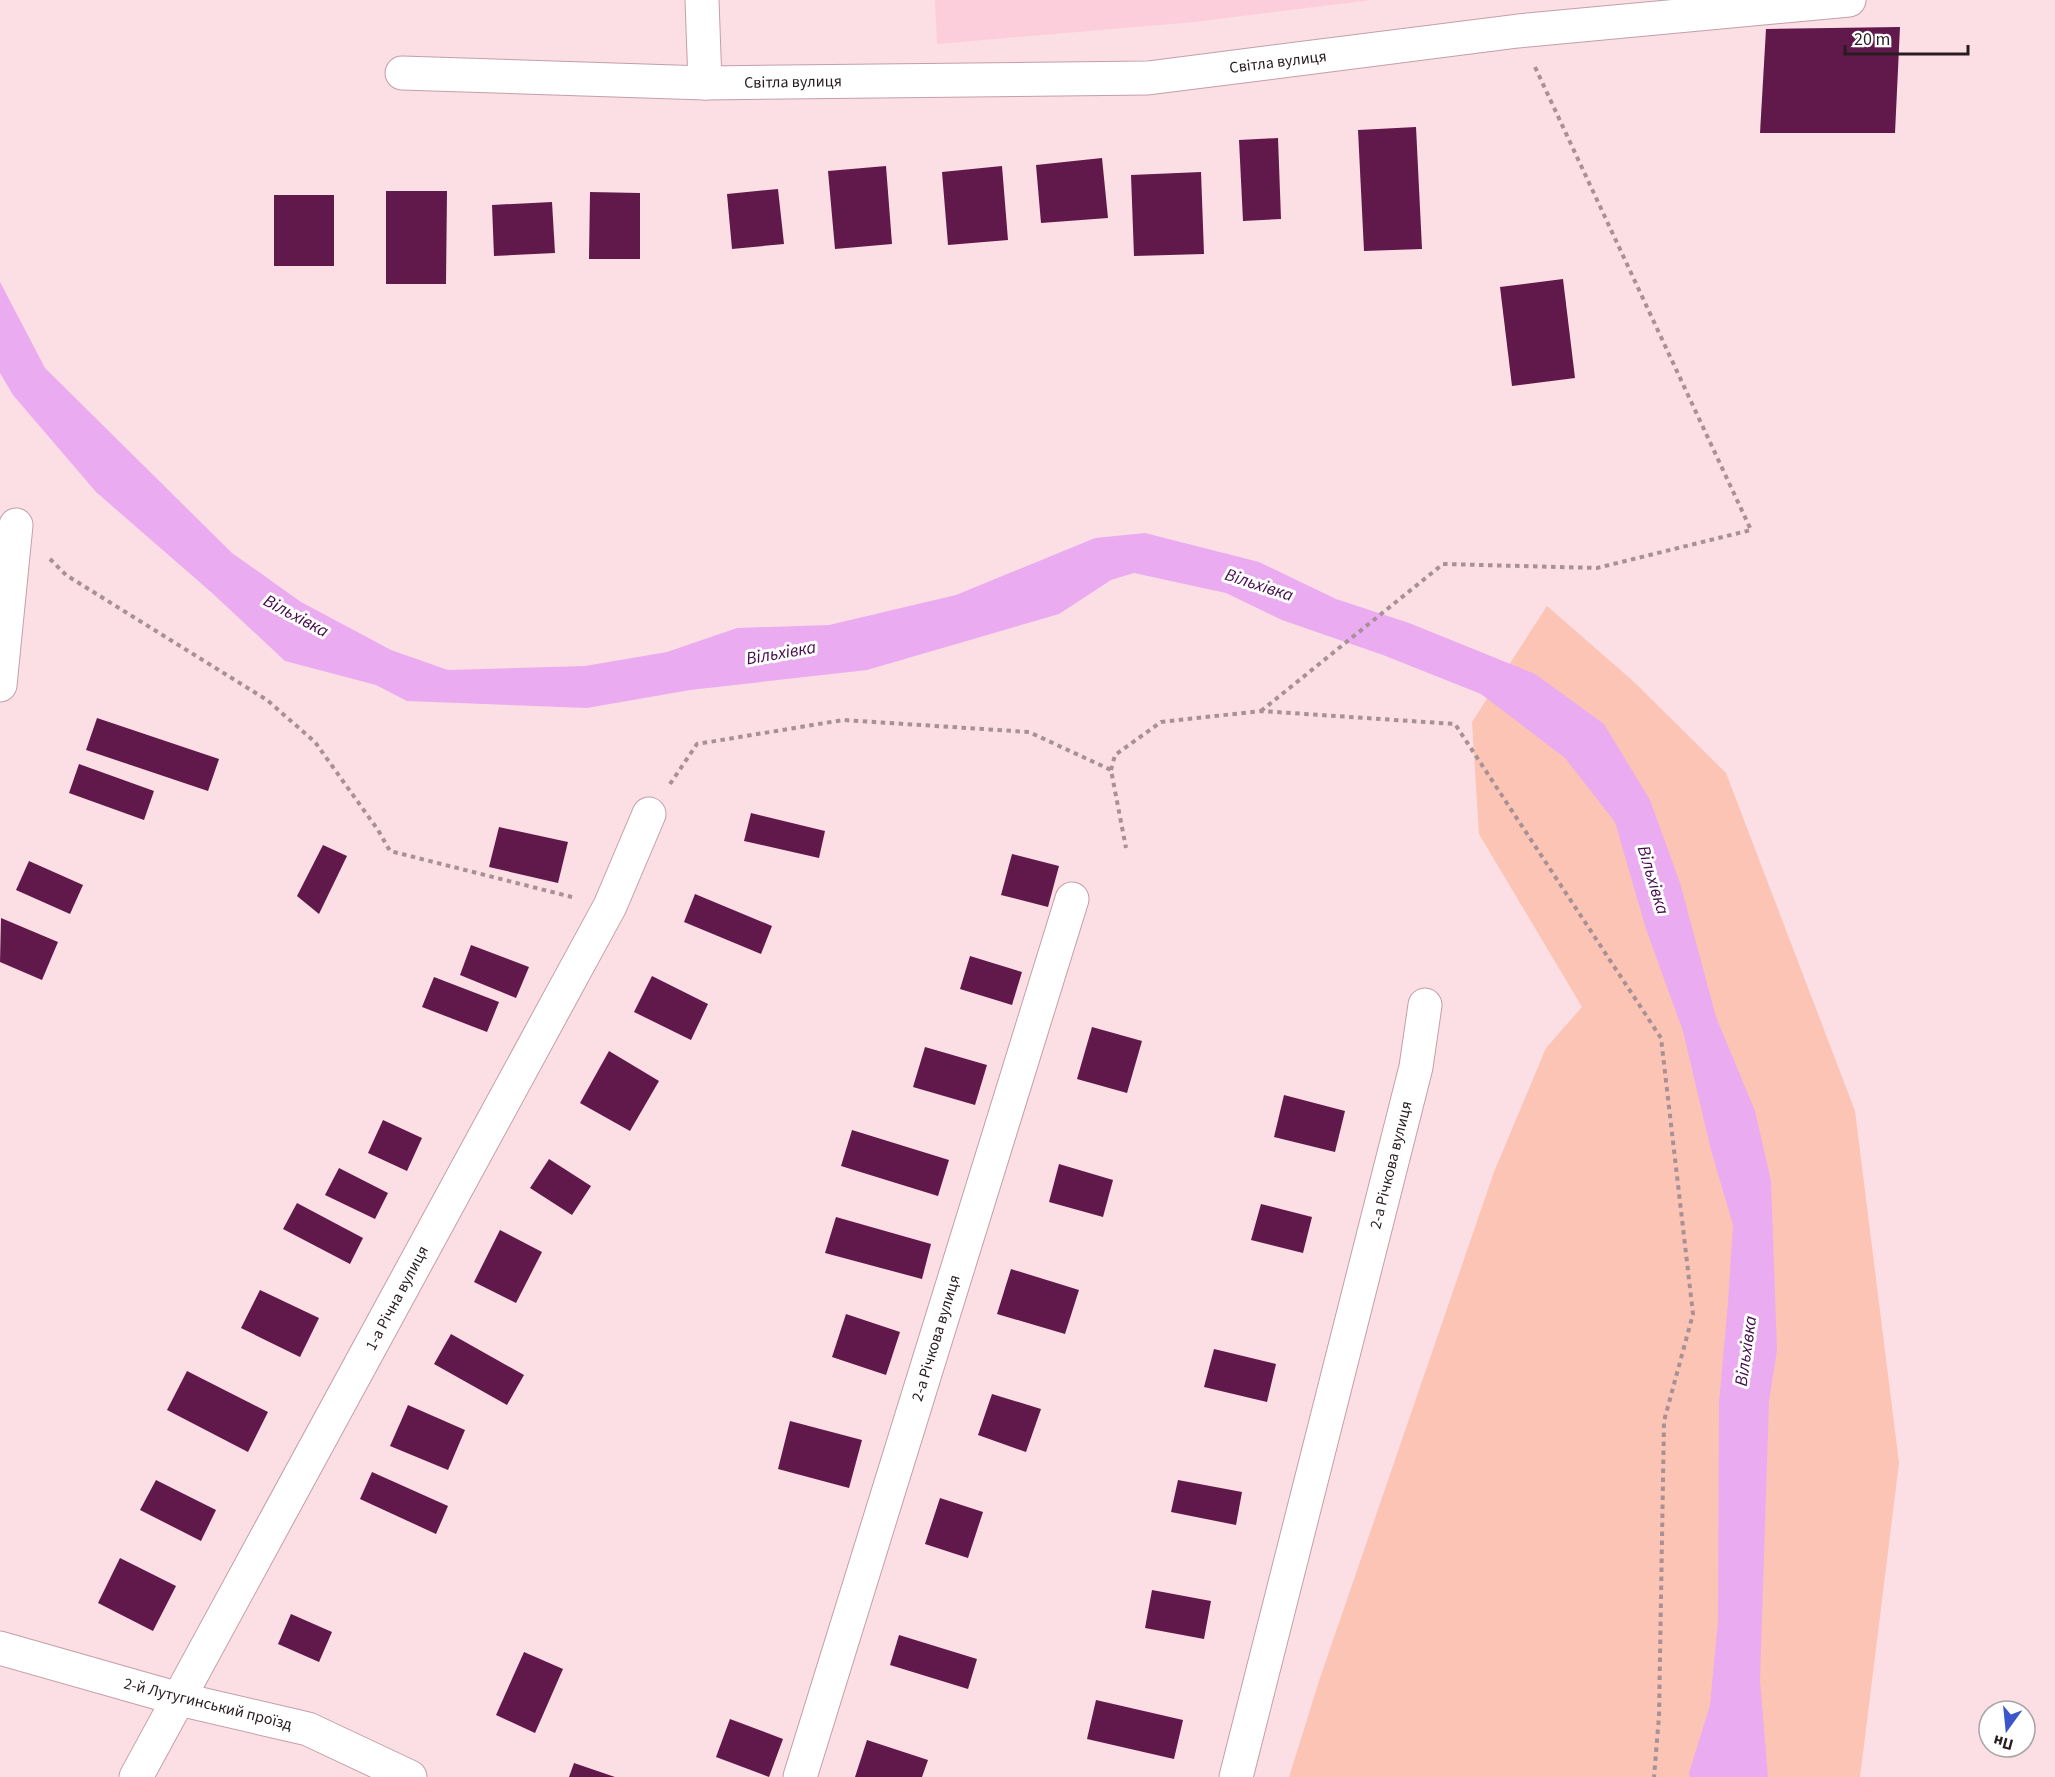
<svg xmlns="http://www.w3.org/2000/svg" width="2055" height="1777" font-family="'Source Sans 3',sans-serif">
<rect width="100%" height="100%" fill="#fcdee5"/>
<polygon fill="#fccedb" points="935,0 1372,0 1194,22 937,44"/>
<polygon fill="#fbc4b4" points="1547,606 1633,681 1726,773 1855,1111 1899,1463 1860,1777 1289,1777 1320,1678 1494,1172 1546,1048 1582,1007 1479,834 1472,722"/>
<polygon fill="#ebabf1" points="0,282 45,368 232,553 301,602 391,650 448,670 585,666 667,652 737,628 829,625 956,595 1095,538 1145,533 1259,562 1336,599 1409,623 1535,674 1604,724 1650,800 1680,883 1716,1017 1755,1111 1771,1181 1777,1350 1769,1401 1760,1680 1768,1777 1690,1777 1689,1773 1710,1705 1718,1621 1719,1403 1728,1302 1733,1225 1711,1150 1683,1031 1646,929 1615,822 1565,758 1481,694 1383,655 1282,620 1226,593 1134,573 1111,580 1059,614 867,670 690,690 587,708 407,701 376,685 285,661 211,592 96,492 13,395 0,373"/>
<g fill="#61194b">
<polygon points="1900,27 1895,133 1760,133 1766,29"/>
<polygon points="1416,127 1422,249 1364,251 1358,130"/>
<polygon points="1278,138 1281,219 1243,221 1239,140"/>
<polygon points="1102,158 1108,218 1041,223 1036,165"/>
<polygon points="886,166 892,244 835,249 828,171"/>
<polygon points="1002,166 1008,240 948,245 942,172"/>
<polygon points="1201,172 1204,254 1134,256 1131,175"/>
<polygon points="778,189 784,244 732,249 727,194"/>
<polygon points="386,191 447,191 446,284 386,284"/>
<polygon points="590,192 640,193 640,259 589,259"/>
<rect x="274" y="195" width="60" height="71"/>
<polygon points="552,202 555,253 494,256 492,205"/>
<polygon points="1563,279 1575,378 1512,386 1500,287"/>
<polygon points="97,718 219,759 208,791 86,750"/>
<polygon points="79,764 154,791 144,820 69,793"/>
<polygon points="751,813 825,831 819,858 744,841"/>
<polygon points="499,827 568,842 558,883 489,867"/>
<polygon points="323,845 347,856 319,914 297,896"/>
<polygon points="1012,854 1059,866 1048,907 1001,895"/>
<polygon points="29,861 83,885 70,914 16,890"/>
<polygon points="695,894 772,926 761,954 684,922"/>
<polygon points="1,918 58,942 42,980 0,962"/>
<polygon points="471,945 529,967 516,998 460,975"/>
<polygon points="970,956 1022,972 1012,1005 960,989"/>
<polygon points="652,976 708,1004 691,1040 634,1012"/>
<polygon points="434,977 499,1002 487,1032 422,1007"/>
<polygon points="1092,1027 1142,1041 1127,1093 1077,1079"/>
<polygon points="925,1047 987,1065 975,1105 913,1087"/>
<polygon points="609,1051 659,1081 630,1131 580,1103"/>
<polygon points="1284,1095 1345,1111 1335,1152 1274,1137"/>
<polygon points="383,1120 422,1138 407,1171 368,1153"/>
<polygon points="852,1130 949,1160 938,1196 841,1166"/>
<polygon points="549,1159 591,1186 572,1215 530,1188"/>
<polygon points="1059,1164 1113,1180 1103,1217 1049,1202"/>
<polygon points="339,1168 388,1193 375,1219 325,1195"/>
<polygon points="297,1203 363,1238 350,1264 283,1229"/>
<polygon points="1261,1204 1312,1217 1303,1253 1251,1240"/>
<polygon points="836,1217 931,1244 922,1279 825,1253"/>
<polygon points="500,1230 542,1252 516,1303 474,1282"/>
<polygon points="1011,1269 1079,1290 1065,1334 997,1314"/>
<polygon points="260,1290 319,1318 300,1357 241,1328"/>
<polygon points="846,1314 900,1332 886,1375 832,1357"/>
<polygon points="451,1334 524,1375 507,1405 434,1364"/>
<polygon points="1214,1349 1276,1364 1267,1402 1204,1387"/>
<polygon points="187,1371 268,1412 248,1452 167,1410"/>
<polygon points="992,1394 1041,1409 1026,1452 978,1435"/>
<polygon points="408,1405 465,1430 448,1470 390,1446"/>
<polygon points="790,1421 862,1440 849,1488 778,1469"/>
<polygon points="372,1472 448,1506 436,1534 360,1499"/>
<polygon points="156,1480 216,1510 201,1541 140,1510"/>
<polygon points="1178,1480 1242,1492 1236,1525 1171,1512"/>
<polygon points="940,1498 983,1512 968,1558 925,1544"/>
<polygon points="120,1558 176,1586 153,1631 98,1603"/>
<polygon points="1152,1590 1211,1601 1204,1639 1145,1628"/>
<polygon points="291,1614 332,1632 319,1662 278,1644"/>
<polygon points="899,1635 977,1659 968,1689 890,1665"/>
<polygon points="524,1652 563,1669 535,1733 496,1715"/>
<polygon points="1096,1700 1183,1720 1174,1759 1087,1739"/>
<polygon points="730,1719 783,1739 769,1777 716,1757"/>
<polygon points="867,1740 928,1760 922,1777 855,1777"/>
<polygon points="574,1763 615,1777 569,1777"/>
</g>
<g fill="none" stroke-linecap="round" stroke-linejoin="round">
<g stroke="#c39fa9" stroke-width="35">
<g id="street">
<polyline points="702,0 705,83 1148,78 1518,31 1849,0"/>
<polyline points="402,73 705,83"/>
<polyline points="0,685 16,525"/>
<polyline points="0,1648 179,1699 308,1729 410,1777"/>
<polyline points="136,1777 610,906 649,814"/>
<polyline points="800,1777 1072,899"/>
<polyline points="1236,1777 1416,1067 1425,1005"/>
</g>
</g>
<g stroke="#a89196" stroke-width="4" stroke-dasharray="4.5 4.5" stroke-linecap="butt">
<polyline points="50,559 66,575 267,700 315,742 378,830 390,851 572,897"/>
<polyline points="1261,711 1443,564 1597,568 1751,530 1535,67"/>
<polyline points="1111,770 1115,755 1161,722 1261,711 1455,724 1661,1038 1693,1314 1664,1421 1659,1716 1654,1777"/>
<polyline points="670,784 697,744 843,720 1029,732 1111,770 1126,848"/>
</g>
<use href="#street" stroke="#fff" stroke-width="33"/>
</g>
<g text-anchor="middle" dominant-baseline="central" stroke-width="6" stroke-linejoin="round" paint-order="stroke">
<g font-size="16" fill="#291c20" stroke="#fff">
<text transform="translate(1278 62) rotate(-7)">Світла вулиця</text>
<text transform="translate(793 82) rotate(-1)">Світла вулиця</text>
<text transform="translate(1391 1165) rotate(-76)">2-а Річкова вулиця</text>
<text transform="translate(397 1298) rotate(-62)">1-а Річна вулиця</text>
<text transform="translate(936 1338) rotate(-73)">2-а Річкова вулиця</text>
<text transform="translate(208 1704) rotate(14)">2-й Лутугинський проїзд</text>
</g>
<g font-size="18" font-style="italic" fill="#440b4b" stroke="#fff">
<text transform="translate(1259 585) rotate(18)">Вільхівка</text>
<text transform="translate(296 616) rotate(28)">Вільхівка</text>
<text transform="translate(781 653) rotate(-10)">Вільхівка</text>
<text transform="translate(1653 880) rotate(73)">Вільхівка</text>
<text transform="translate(1746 1351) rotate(-82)">Вільхівка</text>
</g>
</g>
<g transform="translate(2007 1729) rotate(195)"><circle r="28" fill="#ffffff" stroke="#a9a4a6" stroke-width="1.5"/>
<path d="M0-4.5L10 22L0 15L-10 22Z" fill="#3b56c8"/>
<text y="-9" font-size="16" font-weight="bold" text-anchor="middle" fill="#291c20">Пн</text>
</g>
<path d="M1845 45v9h123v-9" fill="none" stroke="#291c20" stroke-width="3"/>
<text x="1854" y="45" font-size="18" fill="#291c20" stroke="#ffffff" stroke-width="4.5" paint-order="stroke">20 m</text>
</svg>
